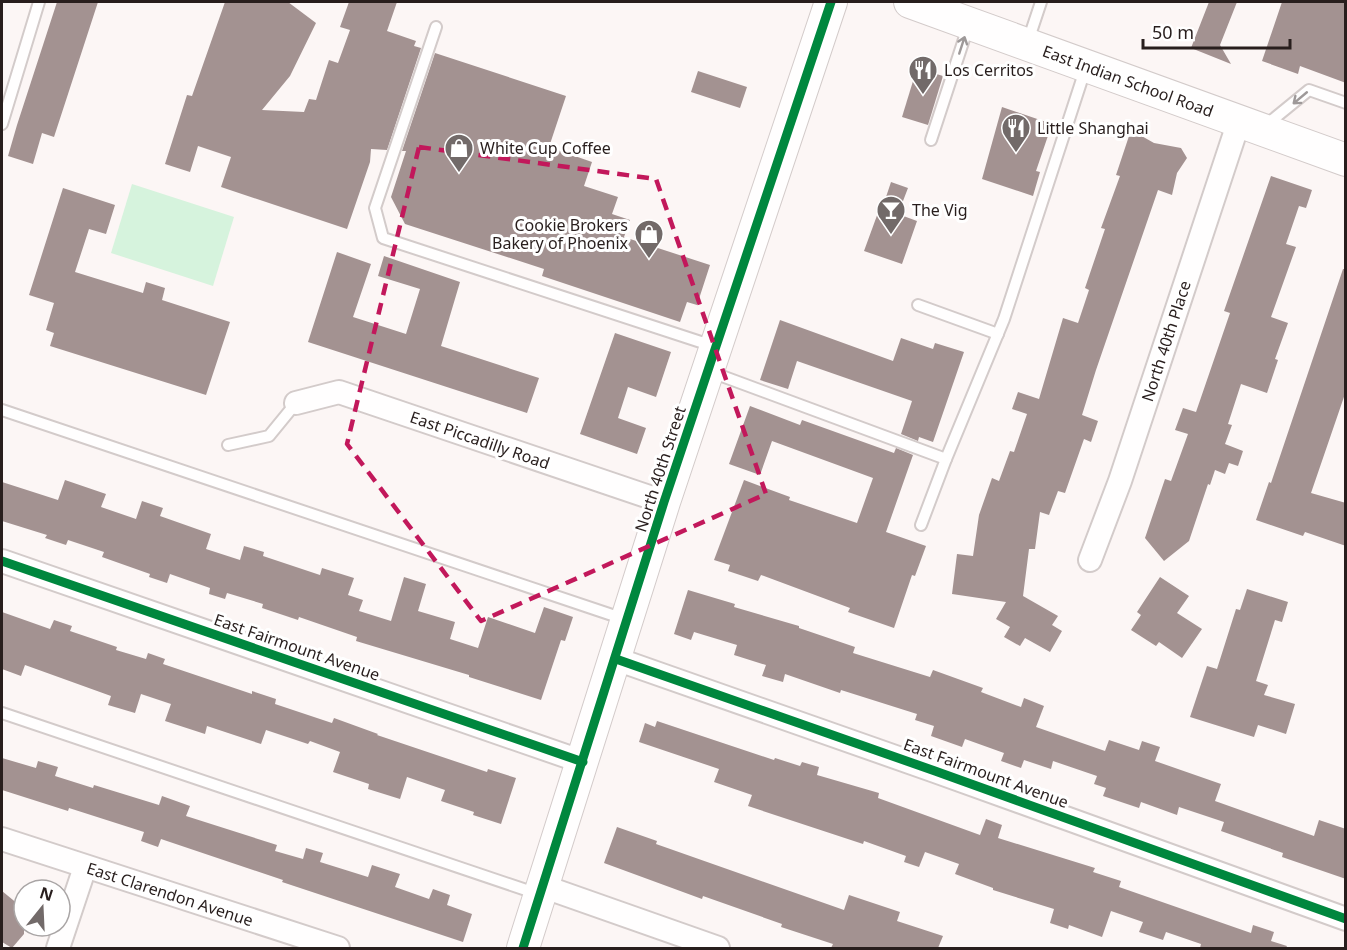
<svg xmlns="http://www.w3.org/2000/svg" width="1347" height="950" font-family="'Noto Sans',sans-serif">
<rect width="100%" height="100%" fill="#fcf6f5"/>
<polygon fill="#d6f3dd" points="132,184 234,217 213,286 111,253"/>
<g fill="#a39291">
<polygon points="57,2 98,2 54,137 42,133 33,164 8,156 17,125"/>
<polygon points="225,2 288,2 316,23 290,76 262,110 304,112 309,99 316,100 329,60 338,63 350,30 340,27 349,2 397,2 387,31 416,41 414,46 421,48 387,150 371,149 370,162 347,229 221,187 231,157 198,146 190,172 165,164 187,95 192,96"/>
<polygon points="1209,2 1237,2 1220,45 1231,64 1191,48"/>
<polygon points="1282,2 1346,2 1346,83 1300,66 1298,74 1262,61"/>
<polygon points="435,53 566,96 549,147 592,162 584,186 618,197 612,214 630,220 624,237 710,265 697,305 687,302 680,322 542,276 544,269 405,224 391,197 406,151 402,151"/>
<polygon points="917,68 943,76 928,125 902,117"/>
<polygon points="698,71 747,87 740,108 691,92"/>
<polygon points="1002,107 1052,124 1036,171 1040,172 1033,196 982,179"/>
<polygon points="1131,130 1154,143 1181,148 1187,158 1177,173 1172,195 1158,190 1096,370 1082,415 1098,421 1091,442 1084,439 1065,493 1058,491 1049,515 1040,512 1035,549 1029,549 1023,596 1058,616 1052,625 1062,631 1050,652 1025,638 1020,646 1004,637 1010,627 996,619 1006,602 952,594 957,554 973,556 979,515 992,478 999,481 1010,451 1014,452 1027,414 1012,409 1018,392 1039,399 1063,318 1078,323 1089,290 1085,288 1105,229 1101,228 1120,176 1116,175"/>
<polygon points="1271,176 1312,190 1306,208 1299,206 1286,244 1296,247 1271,317 1288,323 1275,359 1278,360 1267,393 1241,384 1228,424 1232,425 1225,444 1243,451 1238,466 1229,463 1225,474 1215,470 1210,485 1208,484 1189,541 1164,561 1145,538 1165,479 1171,481 1188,434 1175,430 1183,408 1196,412 1230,313 1224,311"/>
<polygon points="891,182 908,188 898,214 917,221 902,264 864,251 883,199 885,200"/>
<polygon points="63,188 115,205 106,234 89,229 75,272 143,293 146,282 165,288 162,300 230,322 206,395 50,346 54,333 46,330 54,303 29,295"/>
<polygon points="337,252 371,264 353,317 406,334 420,289 378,276 384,256 460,282 441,346 539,378 527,413 308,342"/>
<polygon points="1343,269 1346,269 1346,391 1311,493 1346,503 1346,546 1305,532 1303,536 1256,520 1269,482 1271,483"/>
<polygon points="780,320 893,361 901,338 933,349 935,343 964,352 933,442 919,437 918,441 901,434 912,401 797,361 788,389 760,380"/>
<polygon points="615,333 671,352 656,397 628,387 618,418 646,428 637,454 580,434"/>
<polygon points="750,406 800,425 802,420 894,453 896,448 913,455 886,532 926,546 915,576 912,575 894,628 848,612 850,608 761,575 758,581 728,571 730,565 714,560 744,480 790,497 789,500 857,523 873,478 772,441 760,475 729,464"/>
<polygon points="65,480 106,494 101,507 136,519 142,501 163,508 160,516 211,534 206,549 240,560 244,546 264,552 263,556 320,575 322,568 354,578 348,595 363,600 359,611 391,621 404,577 426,584 418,611 455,622 450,639 478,648 488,617 535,633 544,607 573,617 565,641 561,640 541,700 469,677 469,675 356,641 357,637 299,617 298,620 262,608 263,604 227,593 225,599 209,594 210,588 170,574 167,583 149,577 150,574 102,557 104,552 68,540 66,545 45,538 47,535 2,521 2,482 58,500"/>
<polygon points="1160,577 1189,596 1177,613 1202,629 1182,658 1159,642 1156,646 1131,630 1141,615 1137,612"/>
<polygon points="1247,589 1288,602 1282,622 1275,620 1256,681 1268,685 1264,695 1295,704 1286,734 1258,725 1254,737 1190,717 1207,666 1217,669 1236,609 1240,610"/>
<polygon points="688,590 735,604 734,607 799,626 799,628 855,647 853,653 930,677 933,670 983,688 981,692 1021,707 1024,698 1044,706 1036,727 1105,751 1109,740 1139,750 1142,741 1160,747 1155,761 1221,784 1215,801 1314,836 1319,820 1346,829 1346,879 1282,857 1283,853 1221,831 1224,822 1179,807 1177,815 1141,802 1139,808 1103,796 1106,788 1094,784 1097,776 1053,761 1051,769 1024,760 1021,768 1001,761 1004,753 965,739 962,747 931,736 934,726 915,720 917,714 841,690 840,693 785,674 783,682 762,676 766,665 734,655 737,645 694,632 691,640 674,634"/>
<polygon points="2,612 50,629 54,620 72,626 70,631 117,647 116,650 146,659 148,653 165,659 163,664 252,694 252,691 276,699 275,704 332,723 334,718 378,734 377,735 487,772 488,769 516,778 501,824 473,815 474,812 441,801 445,790 407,777 400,799 368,789 369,784 333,772 340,752 310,741 308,744 266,730 261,744 207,726 205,734 165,721 171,704 141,694 135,713 108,705 111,696 25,665 21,676 2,669"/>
<polygon points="657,721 774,760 775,758 800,766 802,762 819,767 817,775 879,793 878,798 980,835 986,819 1002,825 998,838 1095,868 1093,872 1121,881 1119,887 1251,933 1253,925 1274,932 1271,941 1287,946 1286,948 1200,948 1201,944 1166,932 1163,940 1139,932 1143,922 1111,911 1102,937 1069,925 1068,929 1050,923 1054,909 993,890 993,888 955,874 959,864 925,852 919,867 904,862 906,856 864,841 863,844 748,806 752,795 714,782 719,769 639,742 645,723 655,727"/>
<polygon points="2,758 36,768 38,761 58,767 55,776 93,788 94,785 159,805 162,796 190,806 186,816 277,845 275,851 303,859 306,848 323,853 320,862 368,877 372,865 400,874 395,887 429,899 433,889 450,895 447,905 472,914 463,942 282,882 283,880 161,839 158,847 141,841 144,832 69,808 68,811 2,790"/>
<polygon points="617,827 657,841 656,844 844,910 849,895 900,912 897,921 943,936 938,948 831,948 833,944 781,927 782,924 703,896 702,899 604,863"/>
<polygon points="2,891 24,909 24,934 12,948 2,942"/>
</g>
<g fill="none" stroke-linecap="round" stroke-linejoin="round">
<g stroke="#d3cbca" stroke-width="14">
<g id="lane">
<polyline points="436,27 375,208 383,238 713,346"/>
<polyline points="1028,41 1041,2"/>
<polyline points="2,124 39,2"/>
<polyline points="1265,126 1309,90 1346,103"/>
<polyline points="931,140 968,27"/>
<polyline points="918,305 998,334"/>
<polyline points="711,372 946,459 921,525"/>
<polyline points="2,410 624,619"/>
<polyline points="228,445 269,436 296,403"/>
<polyline points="946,459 1004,319 1086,67"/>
<polyline points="2,713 538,894"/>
</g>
</g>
<g stroke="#d3cbca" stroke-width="26">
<g id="street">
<polyline points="296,403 339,392 664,502"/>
<polyline points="1090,560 1120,481 1239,121"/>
<polyline points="2,561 583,762"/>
<polyline points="616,659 935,771 1346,919"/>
<polyline points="2,839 338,948"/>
<polyline points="542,886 718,948"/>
<polyline points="58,948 85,867"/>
</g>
</g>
<g stroke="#d3cbca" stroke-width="34">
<g id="secondary">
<polyline points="910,2 1346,160"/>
<polyline points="523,948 664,502 831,2"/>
</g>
</g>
<use href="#lane" stroke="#fffefe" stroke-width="10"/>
<use href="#street" stroke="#fffefe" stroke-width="22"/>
<use href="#secondary" stroke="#fffefe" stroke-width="32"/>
<g stroke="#fff" stroke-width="13">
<g id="cycleway">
<polyline points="2,561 583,762"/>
<polyline points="616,659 935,771 1346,919"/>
<polyline points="523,948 664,502 831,2"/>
</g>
</g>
<use href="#cycleway" stroke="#00873e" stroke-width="9"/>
</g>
<defs><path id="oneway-shaft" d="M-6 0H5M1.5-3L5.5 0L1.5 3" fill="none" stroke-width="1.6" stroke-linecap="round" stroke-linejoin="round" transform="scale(1.5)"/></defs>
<g stroke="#9e9999">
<use href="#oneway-shaft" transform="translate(962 45) rotate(-72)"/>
<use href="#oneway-shaft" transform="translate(1300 98) rotate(140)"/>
</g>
<path fill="none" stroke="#c2185b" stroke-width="4.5" stroke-dasharray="12 8" stroke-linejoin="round" d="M419,147L656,179L766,494L481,621L347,444Z"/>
<defs>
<g id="restaurant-pin" transform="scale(1.5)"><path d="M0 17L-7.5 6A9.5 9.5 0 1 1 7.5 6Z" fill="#726a69" stroke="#fff"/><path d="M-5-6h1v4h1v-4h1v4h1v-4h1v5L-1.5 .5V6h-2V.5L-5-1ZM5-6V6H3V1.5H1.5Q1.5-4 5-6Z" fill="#fff"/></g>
<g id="shop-pin" transform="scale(1.5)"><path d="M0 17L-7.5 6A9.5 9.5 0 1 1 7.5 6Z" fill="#726a69" stroke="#fff"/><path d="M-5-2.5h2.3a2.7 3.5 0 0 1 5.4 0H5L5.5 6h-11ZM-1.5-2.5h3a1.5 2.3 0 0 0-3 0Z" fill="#fff"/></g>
<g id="bar-pin" transform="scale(1.5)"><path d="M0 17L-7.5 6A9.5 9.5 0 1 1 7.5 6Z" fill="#726a69" stroke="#fff"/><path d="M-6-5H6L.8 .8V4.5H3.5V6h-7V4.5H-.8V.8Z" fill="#fff"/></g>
</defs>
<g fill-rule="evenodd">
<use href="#restaurant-pin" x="923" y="70"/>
<use href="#restaurant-pin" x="1016" y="128"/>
<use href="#shop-pin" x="459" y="148"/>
<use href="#bar-pin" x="891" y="210"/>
<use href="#shop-pin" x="649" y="234"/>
</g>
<g text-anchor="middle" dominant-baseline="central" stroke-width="6" stroke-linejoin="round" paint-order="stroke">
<g font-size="16" fill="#281e1d" stroke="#fff" text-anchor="start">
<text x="944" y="70">Los Cerritos</text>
<text x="1037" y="128">Little Shanghai</text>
<text x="480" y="148">White Cup Coffee</text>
<text x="912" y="210">The Vig</text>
<text x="628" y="225" text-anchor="end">Cookie Brokers<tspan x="628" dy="18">Bakery of Phoenix</tspan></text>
</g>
<g font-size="16" fill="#281e1d" stroke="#fff">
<text transform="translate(1128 81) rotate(20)">East Indian School Road</text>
<text transform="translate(1166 341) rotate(-72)">North 40th Place</text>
<text transform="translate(480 440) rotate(19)">East Piccadilly Road</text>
<text transform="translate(660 469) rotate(-72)">North 40th Street</text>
<text transform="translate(297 647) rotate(19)">East Fairmount Avenue</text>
<text transform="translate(986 773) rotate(20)">East Fairmount Avenue</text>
<text transform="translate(170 894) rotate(18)">East Clarendon Avenue</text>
</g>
</g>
<rect width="1347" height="950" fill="none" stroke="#281e1d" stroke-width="6"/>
<g transform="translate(42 908) rotate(18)"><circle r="28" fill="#ffffff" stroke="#a9a5a5" stroke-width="1.5"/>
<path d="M0-4.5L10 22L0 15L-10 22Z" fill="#726a69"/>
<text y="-9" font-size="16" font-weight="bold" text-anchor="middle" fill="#281e1d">N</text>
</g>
<path d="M1143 39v9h147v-9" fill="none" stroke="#281e1d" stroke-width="3"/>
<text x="1152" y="39" font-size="18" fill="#281e1d" stroke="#ffffff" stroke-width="4.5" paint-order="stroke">50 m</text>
</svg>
